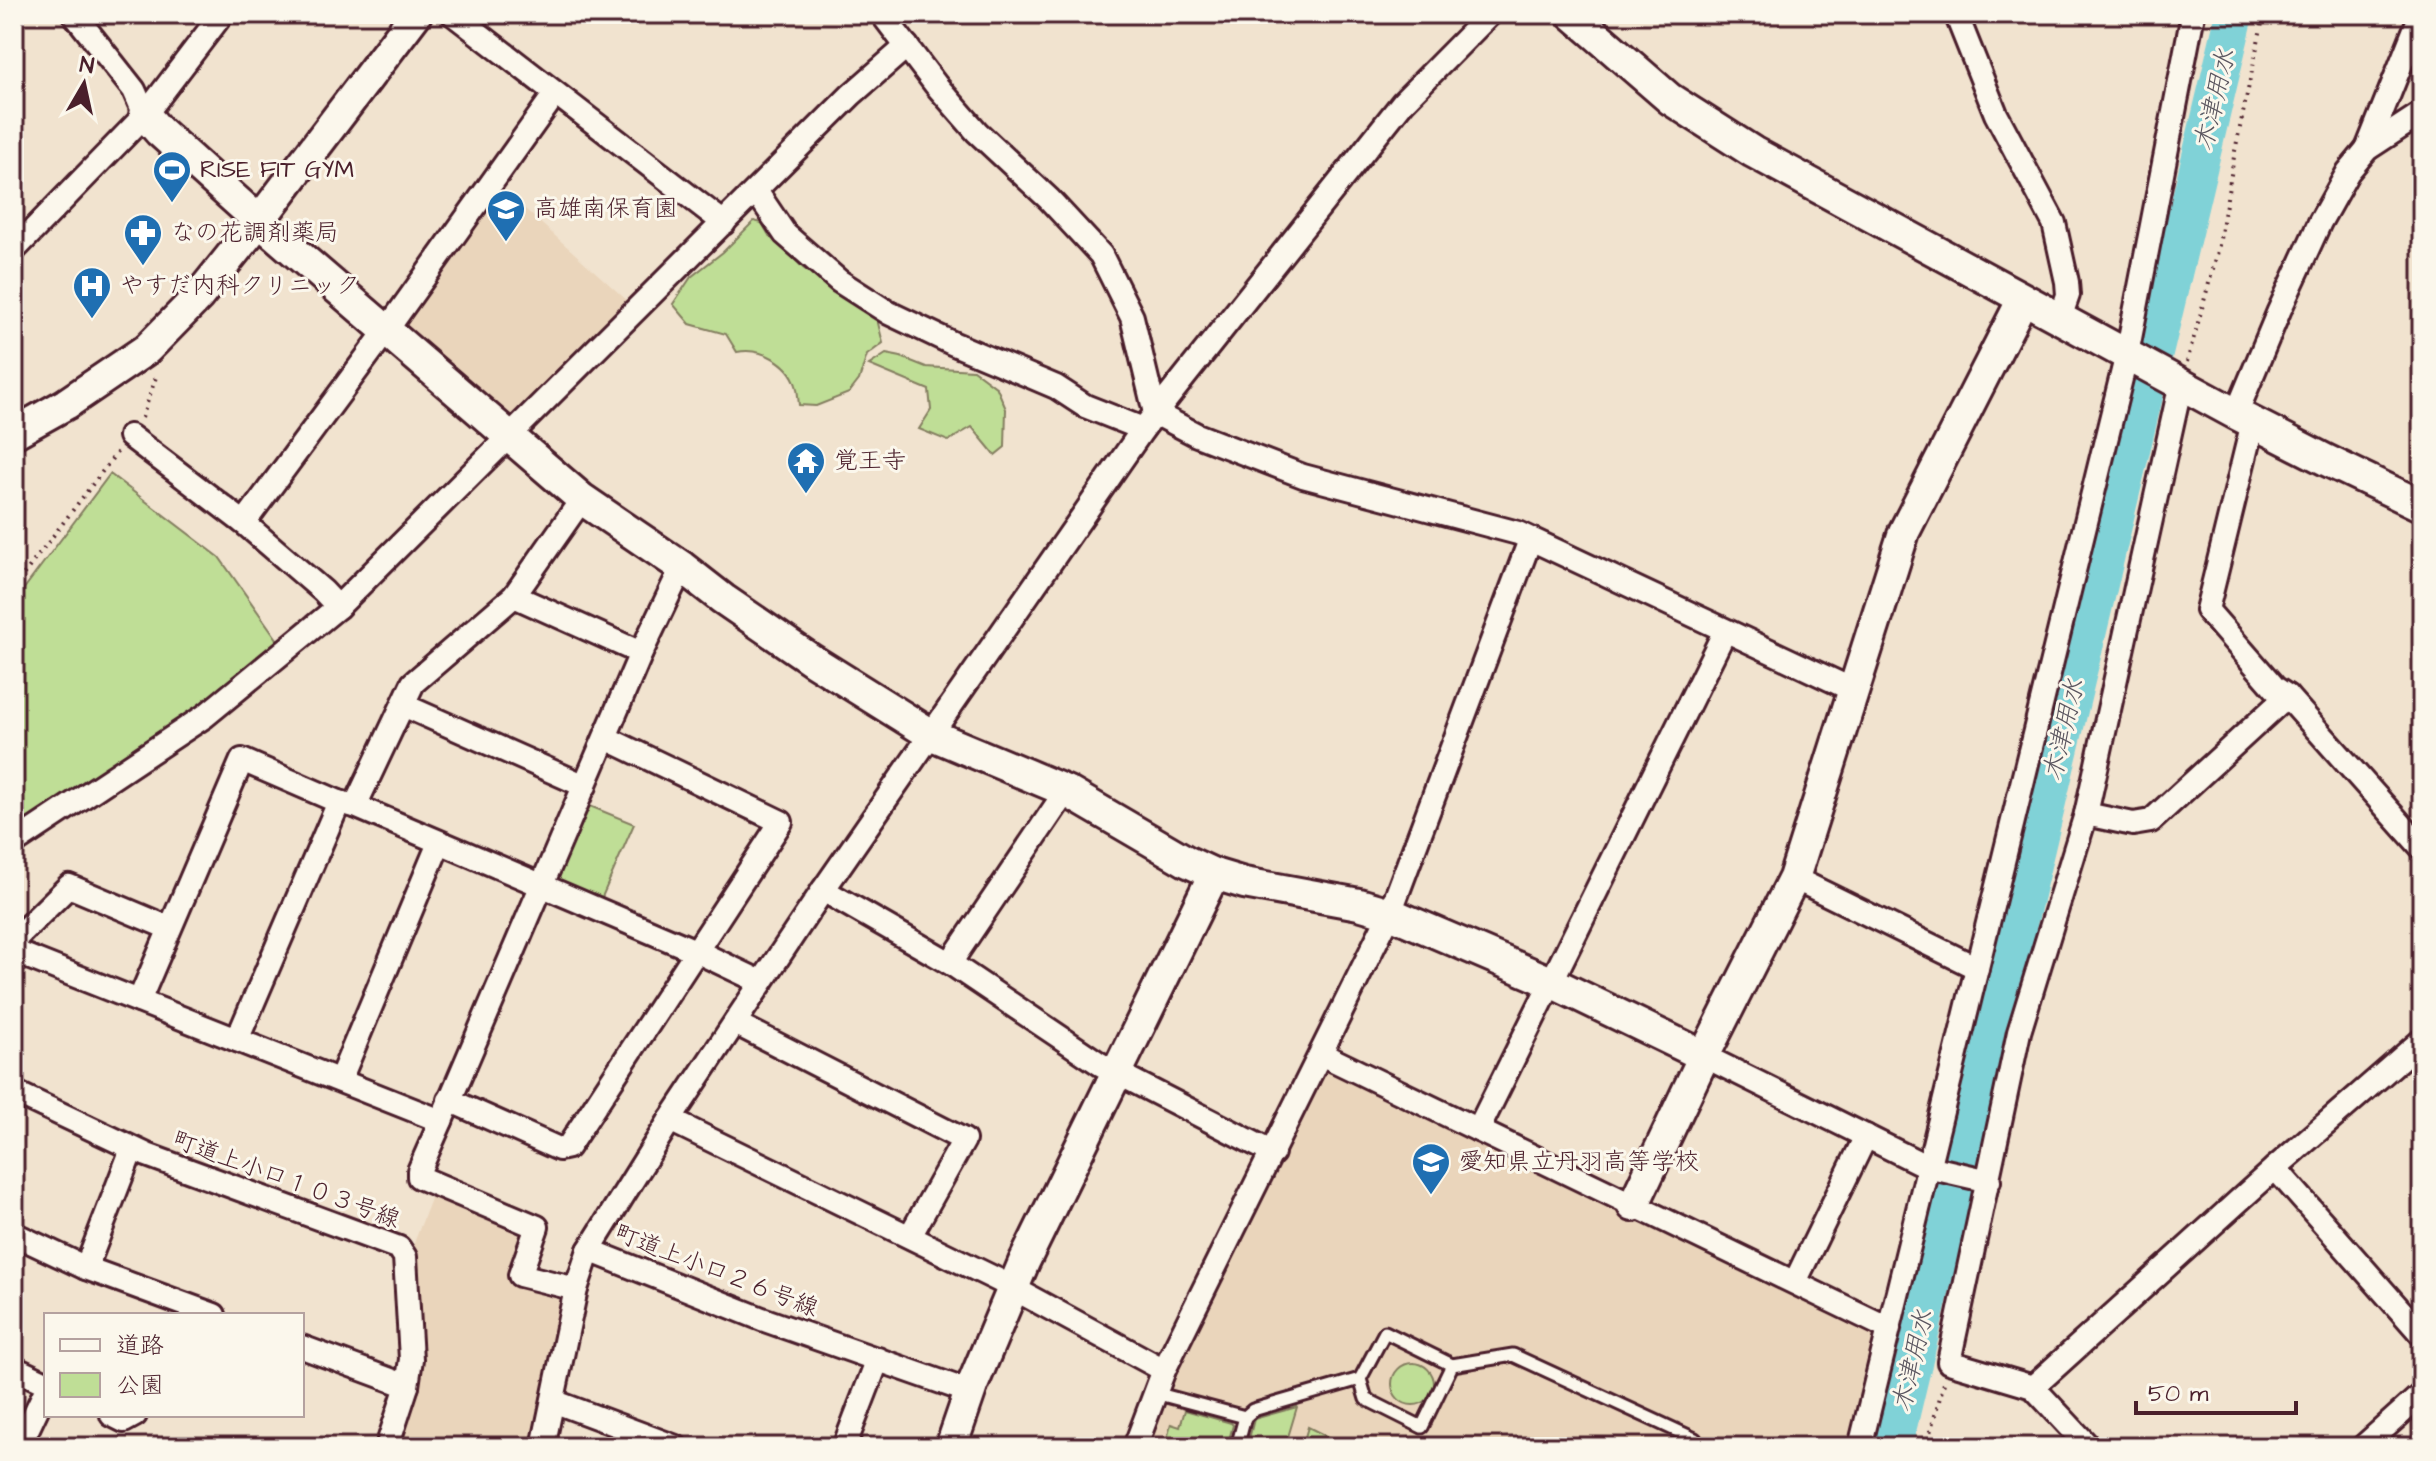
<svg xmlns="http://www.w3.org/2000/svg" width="2436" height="1461" font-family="'Architects Daughter','Klee One',sans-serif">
<rect width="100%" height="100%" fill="#f1e3cf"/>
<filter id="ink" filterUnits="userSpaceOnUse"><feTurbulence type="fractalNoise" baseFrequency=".0125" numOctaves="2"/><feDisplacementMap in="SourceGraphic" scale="16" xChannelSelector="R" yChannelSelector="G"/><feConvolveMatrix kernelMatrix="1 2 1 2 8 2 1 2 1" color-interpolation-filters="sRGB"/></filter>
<g filter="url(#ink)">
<g fill="#ead5bb">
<polygon points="496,183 630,303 509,420 400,324"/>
<polygon points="1329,1066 1879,1334 1847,1447 1143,1447 1179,1357 1322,1068"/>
<polygon points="434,1191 529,1231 512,1278 568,1293 536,1447 399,1447 421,1378 420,1331 414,1243"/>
</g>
<g fill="#bfde96" stroke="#847e60" stroke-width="2">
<path d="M754,221L762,223L770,237L786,250L803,268L877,319L883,343L867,355L859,380L849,393L816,406L799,405C798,398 798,391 796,385C789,362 760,347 737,352L726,334L690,324L673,304L691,277L723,252Z"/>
<polygon points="886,354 901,357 926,367 973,370 997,388 1006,409 1005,447 995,455 972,427 948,441 919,429 931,410 929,390 869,365"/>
<polygon points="110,474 219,557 282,646 200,712 14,835 14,602"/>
<polygon points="585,804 634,824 599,904 560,886 554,876"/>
<circle cx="1413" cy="1384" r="21"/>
<polygon points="1297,1407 1285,1447 1247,1447 1254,1419"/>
<polygon points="1185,1410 1231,1423 1233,1425 1227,1447 1165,1447 1171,1424 1180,1427"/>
<polygon points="1308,1427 1348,1447 1302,1447"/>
</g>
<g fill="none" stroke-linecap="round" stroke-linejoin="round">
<polyline stroke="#80d2d7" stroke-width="38" points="1893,1447 2235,14"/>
<g stroke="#4a1f2b" stroke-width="17">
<g id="lane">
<polyline points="1452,1365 1513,1355 1695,1439"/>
<polyline points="1155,1393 1245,1417 1237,1447"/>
<polyline points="1245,1417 1253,1410 1360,1379 1385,1332 1452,1365 1422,1427 1366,1399 1360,1379"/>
</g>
</g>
<g stroke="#4a1f2b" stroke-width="28">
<g id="street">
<polyline points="74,14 134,90 145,115"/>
<polyline points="453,14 724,223"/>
<polyline points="882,14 936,85 977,132 1049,199 1101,255 1132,317 1155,413 1197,435 1303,476 1518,533 1853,690"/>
<polyline points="1956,14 1996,114 2054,223 2067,282 2068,295 2060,318"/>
<polyline points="2367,149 2421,14"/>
<polyline points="756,191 785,234 839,281 889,313 952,343 1056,387 1085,406 1143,429"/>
<polyline points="14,250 145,115 222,14"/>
<polyline points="2236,414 2279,311 2320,222 2348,172 2367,149 2422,113"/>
<polyline points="2253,422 2207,610 2275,688 2287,696 2422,848"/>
<polyline points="130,436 244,523 323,591 338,607"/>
<polyline points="244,523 386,331 555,94"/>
<polyline points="514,596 641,653"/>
<polyline points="403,705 585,786"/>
<polyline points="355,806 413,683 514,596 582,499"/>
<polyline points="2086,814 2181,383"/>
<polyline points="14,843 205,716 338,607 851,95 907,46"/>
<polyline points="1794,878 1977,968"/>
<polyline points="823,890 950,963 1100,1064 1273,1153"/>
<polyline points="169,928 69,886 14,940 18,953 441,1121 641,653 682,567"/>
<polyline points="950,963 1066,791"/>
<polyline points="139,1001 242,760 339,802 355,806 698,952 761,982"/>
<polyline points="735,1023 964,1140 910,1236"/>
<polyline points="237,1040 339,802"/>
<polyline points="1321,1054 1888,1328"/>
<polyline points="1704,1056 1928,1167 1989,1181"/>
<polyline points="340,1080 439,843"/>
<polyline points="14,1092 147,1155 399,1248 405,1257 411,1359 407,1386 387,1447"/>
<polyline points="449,1100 559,1149 568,1147 781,822 606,738"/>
<polyline points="670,1120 998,1280 1164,1370"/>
<polyline points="441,1121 419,1171 419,1177 537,1227 520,1275 576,1289"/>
<polyline points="1478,1130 1725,631"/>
<polyline points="2275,1168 2422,1335"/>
<polyline points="14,1234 86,1268 214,1315"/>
<polyline points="589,1250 670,1120 823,890 1143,429 1403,102 1490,14"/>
<polyline points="86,1268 132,1149"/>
<polyline points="1795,1282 1866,1136"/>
<polyline points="302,1347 407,1386"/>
<polyline points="14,1368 46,1383"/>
<polyline points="2033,1387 2275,1168 2422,1040"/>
<polyline points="553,1401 676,1447"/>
<polyline points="112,1415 124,1421 135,1415"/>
<polyline points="19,1447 46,1390"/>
<polyline points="543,1447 576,1289 589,1250 762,1319 970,1392"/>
<polyline points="844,1447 878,1359"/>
<polyline points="1135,1447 1164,1370 1390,913 1530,540"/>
<polyline points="1860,1447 2127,354 2193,14"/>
<polyline points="2089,1447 2033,1387 1949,1362 2019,1032 2086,814 2133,824 2151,821 2287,696"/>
<polyline points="2363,1447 2422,1394"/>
</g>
</g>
<g stroke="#4a1f2b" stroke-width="36">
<g id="secondary">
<polyline points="1572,14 1670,99 1753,152 2236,414 2326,460 2422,506"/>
<polyline points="145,115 159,131 259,221 582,499 682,567 723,599 812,660 932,735 1066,791 1186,861 1214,874 1244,883 1359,904 1390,913 1551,982 1704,1056"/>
<polyline points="14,433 66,404 147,349 198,297 259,221 416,14"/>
<polyline points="1633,1206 1704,1056 1794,878 1904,532 2023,299"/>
<polyline points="951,1447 972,1386 1024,1262 1214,874"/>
</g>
</g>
<g stroke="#4a1f2b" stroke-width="4" stroke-dasharray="2 6" stroke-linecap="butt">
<polyline points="2187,362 2218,251 2235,151 2264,14"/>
<polyline points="142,418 157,374"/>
<polyline points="14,587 118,451"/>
<polyline points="1926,1447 1944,1383"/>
</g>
<use href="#lane" stroke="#fbf7ec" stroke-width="11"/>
<use href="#street" stroke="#fbf7ec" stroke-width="22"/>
<use href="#secondary" stroke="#fbf7ec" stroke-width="30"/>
</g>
</g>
<defs>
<g id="stadium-pin" transform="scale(2)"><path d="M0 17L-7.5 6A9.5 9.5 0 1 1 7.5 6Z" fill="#1f6fb2" stroke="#fbf7ec"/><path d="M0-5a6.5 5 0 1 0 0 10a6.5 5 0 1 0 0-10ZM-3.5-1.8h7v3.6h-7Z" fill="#fff"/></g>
<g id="school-pin" transform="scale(2)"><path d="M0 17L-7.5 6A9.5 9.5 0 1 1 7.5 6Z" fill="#1f6fb2" stroke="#fbf7ec"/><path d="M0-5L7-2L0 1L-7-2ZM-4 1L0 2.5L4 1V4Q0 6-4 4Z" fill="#fff"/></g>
<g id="pharmacy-pin" transform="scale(2)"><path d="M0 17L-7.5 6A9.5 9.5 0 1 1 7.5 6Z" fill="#1f6fb2" stroke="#fbf7ec"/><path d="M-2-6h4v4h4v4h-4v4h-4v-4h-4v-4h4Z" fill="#fff"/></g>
<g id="hospital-pin" transform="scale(2)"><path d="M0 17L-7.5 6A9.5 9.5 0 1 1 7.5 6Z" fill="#1f6fb2" stroke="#fbf7ec"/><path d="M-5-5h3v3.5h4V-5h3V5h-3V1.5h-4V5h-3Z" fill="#fff"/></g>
<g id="temple-pin" transform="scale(2)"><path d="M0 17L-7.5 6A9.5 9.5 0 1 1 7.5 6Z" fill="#1f6fb2" stroke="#fbf7ec"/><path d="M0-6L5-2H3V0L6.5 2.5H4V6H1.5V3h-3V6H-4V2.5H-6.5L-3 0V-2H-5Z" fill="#fff"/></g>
</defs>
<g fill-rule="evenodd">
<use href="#stadium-pin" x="172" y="170"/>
<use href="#school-pin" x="506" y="209"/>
<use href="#pharmacy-pin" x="143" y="233"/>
<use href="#hospital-pin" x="92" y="286"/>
<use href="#temple-pin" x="806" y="461"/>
<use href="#school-pin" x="1431" y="1162"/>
</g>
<g text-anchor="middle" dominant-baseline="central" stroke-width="6" stroke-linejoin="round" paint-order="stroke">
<g font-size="24" fill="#4a1f2b" stroke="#fbf7ec" text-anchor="start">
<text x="200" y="170">RISE FIT GYM</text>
<text x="534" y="209">高雄南保育園</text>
<text x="171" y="233">なの花調剤薬局</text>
<text x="120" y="286">やすだ内科クリニック</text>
<text x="834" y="461">覚王寺</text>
<text x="1459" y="1162">愛知県立丹羽高等学校</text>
</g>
<g font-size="24" fill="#4a1f2b" stroke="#fbf7ec">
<text transform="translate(286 1180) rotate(20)">町道上小口１０３号線</text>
<text transform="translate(716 1271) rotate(21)">町道上小口２６号線</text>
</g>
<g font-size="26" font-style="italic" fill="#5a555f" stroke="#fbf7ec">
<text transform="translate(2215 100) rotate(-77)">木津用水</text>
<text transform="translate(2064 730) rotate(-77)">木津用水</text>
<text transform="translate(1913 1361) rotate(-77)">木津用水</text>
</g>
</g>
<rect width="2436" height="1461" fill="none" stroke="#fbf7ec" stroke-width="48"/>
<rect x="24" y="24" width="2388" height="1413" fill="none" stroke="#4a1f2b" stroke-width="3" filter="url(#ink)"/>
<rect x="44" y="1313" width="260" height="104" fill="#fbf7ec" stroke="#b4a19f" stroke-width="2"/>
<rect x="60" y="1339" width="40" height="12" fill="#fbf7ec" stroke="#b4a19f" stroke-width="2"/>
<text x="116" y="1353" font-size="24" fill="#4a1f2b">道路</text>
<rect x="60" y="1373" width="40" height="24" fill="#bfde96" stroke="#b4a19f" stroke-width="2"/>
<text x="116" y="1393" font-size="24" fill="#4a1f2b">公園</text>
<g transform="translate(84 84) rotate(9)" stroke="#fbf7ec" stroke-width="6" paint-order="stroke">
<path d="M0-6L14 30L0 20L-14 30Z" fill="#4a1f2b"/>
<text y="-12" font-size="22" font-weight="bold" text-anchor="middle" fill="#4a1f2b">N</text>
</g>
<path d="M2136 1401v12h160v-12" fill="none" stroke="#4a1f2b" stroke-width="4"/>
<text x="2148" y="1401" font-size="24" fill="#4a1f2b" stroke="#fbf7ec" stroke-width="6" paint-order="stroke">50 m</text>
</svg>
